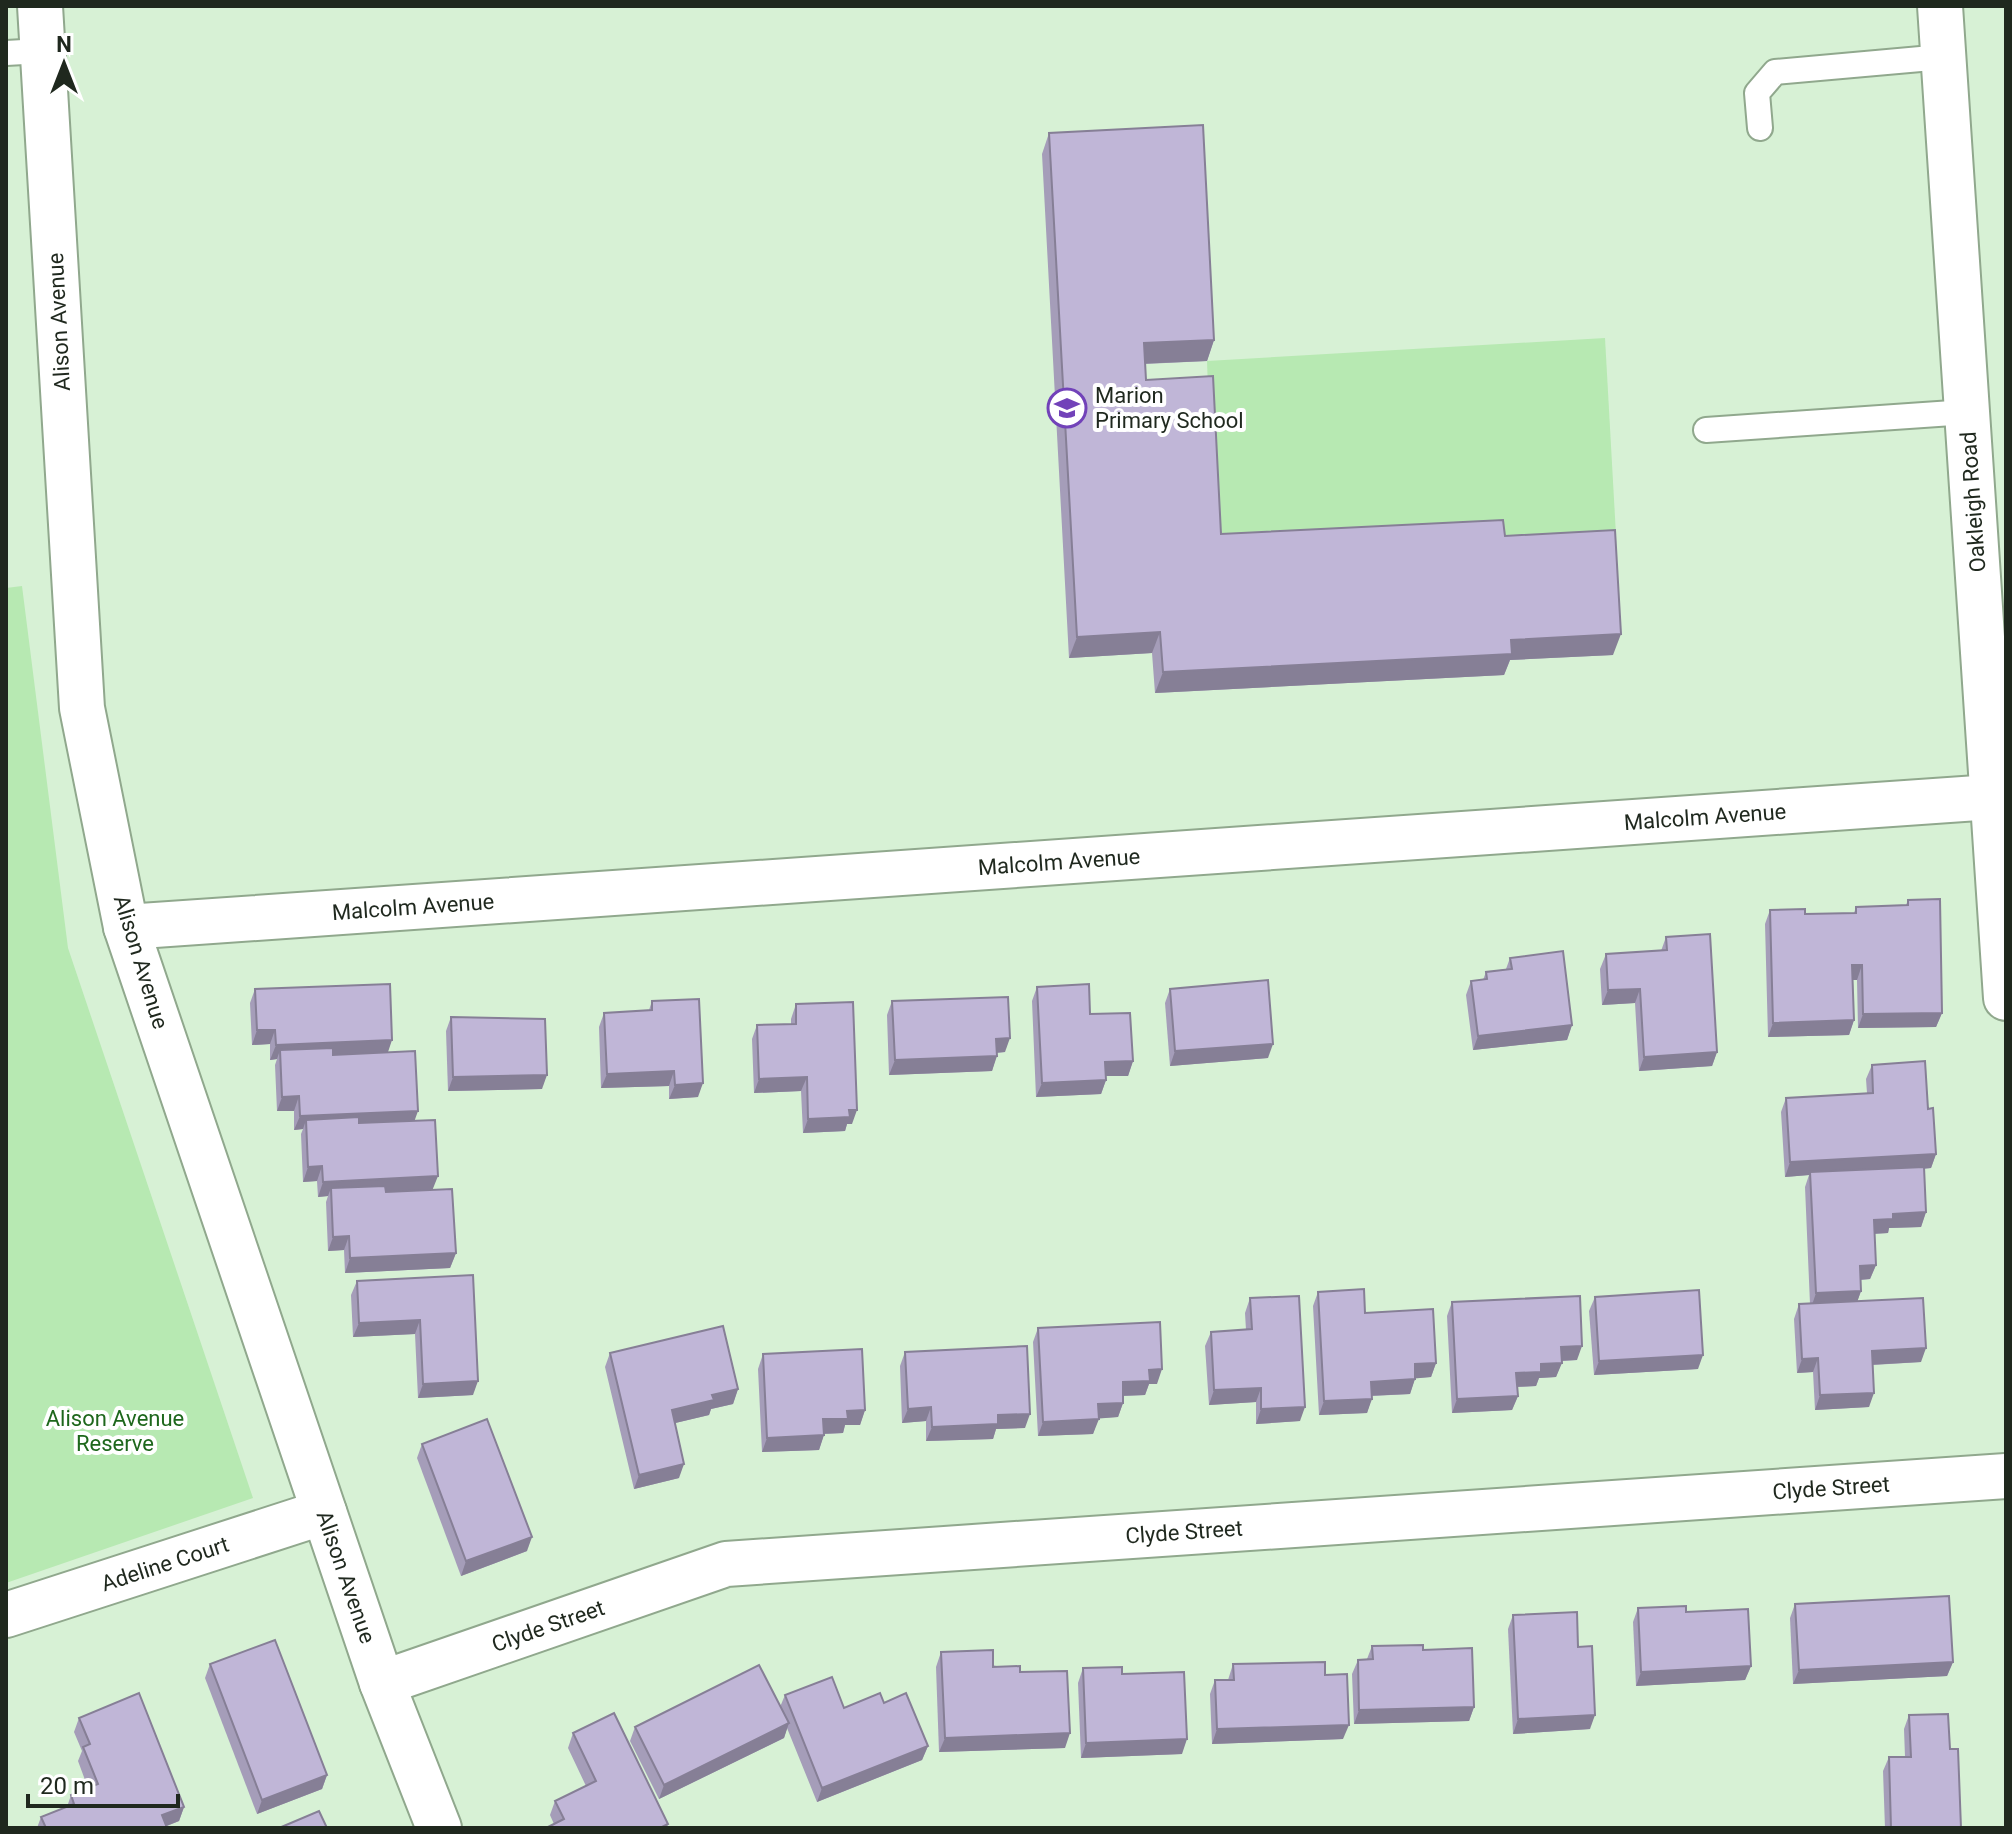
<svg xmlns="http://www.w3.org/2000/svg" width="2012" height="1834" font-family="Roboto,sans-serif">
<rect width="100%" height="100%" fill="#d7f1d5"/>
<g fill="#b7e9b2">
<polygon points="1605,338 1616,535 1214,554 1207,361"/>
<polygon points="22,586 68,948 253,1498 6,1583 6,588"/>
</g>
<g fill="none" stroke-linecap="round" stroke-linejoin="round">
<g stroke="#90a88d" stroke-width="28">
<g id="service">
<polyline points="6,53 42,51"/>
<polyline points="1760,128 1757,93 1775,72 1943,57"/>
<polyline points="1706,430 1967,412"/>
</g>
</g>
<g stroke="#90a88d" stroke-width="48">
<g id="minor">
<polyline points="40,6 82,708 126,927 382,1683 439,1828"/>
<polyline points="1940,6 2006,998"/>
<polyline points="126,927 1992,797"/>
<polyline points="6,1615 324,1512"/>
<polyline points="382,1683 726,1564 2006,1476"/>
</g>
</g>
<use href="#service" stroke="#fff" stroke-width="24"/>
<use href="#minor" stroke="#fff" stroke-width="44"/>
</g>
<g fill="#a59db9">
<polygon points="1049,133 1214,340 1207,361 1145,364 1146,380 1221,534 1505,536 1613,655 1510,660 1504,675 1155,693 1152,653 1069,658 1042,154"/>
<polygon points="1908,900 1942,1013 1936,1027 1858,1028 1857,980 1853,980 1854,1020 1849,1035 1768,1037 1765,924 1770,910 1805,914 1854,913 1856,907 1906,905"/>
<polygon points="1666,937 1717,1052 1712,1066 1639,1071 1635,1003 1602,1005 1600,969 1606,954 1661,951"/>
<polygon points="1510,958 1572,1025 1567,1040 1473,1050 1466,995 1471,981 1483,980 1486,972 1506,969"/>
<polygon points="1037,987 1090,1014 1133,1061 1128,1076 1106,1076 1106,1080 1101,1094 1036,1097 1032,1001"/>
<polygon points="255,989 388,1052 414,1121 433,1190 456,1253 450,1268 345,1273 344,1250 328,1251 326,1202 328,1196 318,1197 317,1181 303,1182 301,1134 303,1129 294,1130 294,1111 277,1111 275,1065 277,1059 270,1060 270,1044 252,1045 250,1003"/>
<polygon points="1170,989 1268,1058 1170,1066 1165,1003"/>
<polygon points="652,1001 698,1097 669,1099 669,1086 601,1088 599,1027 604,1013 649,1010"/>
<polygon points="892,1001 1005,1052 997,1053 992,1071 889,1075 887,1015"/>
<polygon points="796,1004 852,1124 847,1124 845,1131 803,1133 801,1091 754,1093 752,1039 757,1025 791,1024 791,1019"/>
<polygon points="451,1017 542,1089 448,1091 446,1031"/>
<polygon points="1872,1065 1928,1109 1936,1154 1931,1168 1924,1169 1926,1212 1921,1227 1889,1228 1888,1233 1874,1234 1876,1265 1870,1279 1861,1280 1861,1291 1857,1302 1921,1362 1873,1365 1869,1407 1815,1410 1813,1372 1797,1373 1794,1319 1799,1304 1810,1304 1805,1187 1809,1175 1785,1177 1781,1112 1786,1098 1867,1093 1866,1079"/>
<polygon points="473,1275 473,1395 418,1398 415,1334 353,1337 351,1295 357,1281"/>
<polygon points="1318,1292 1365,1313 1436,1363 1431,1377 1415,1378 1410,1394 1372,1396 1367,1413 1319,1415 1313,1306"/>
<polygon points="1595,1297 1698,1369 1594,1375 1589,1311"/>
<polygon points="1250,1298 1300,1421 1256,1424 1256,1402 1209,1405 1205,1346 1211,1332 1246,1330 1245,1313"/>
<polygon points="1452,1302 1577,1360 1562,1361 1556,1377 1539,1378 1536,1386 1517,1387 1518,1396 1512,1410 1452,1413 1447,1316"/>
<polygon points="1038,1328 1157,1384 1149,1384 1145,1395 1123,1396 1123,1403 1118,1417 1098,1418 1093,1434 1038,1436 1033,1342"/>
<polygon points="905,1352 1025,1428 996,1429 993,1439 926,1441 926,1421 902,1423 900,1366"/>
<polygon points="610,1353 738,1389 733,1404 711,1409 709,1415 675,1423 679,1478 634,1489 605,1367"/>
<polygon points="763,1354 865,1410 860,1425 845,1425 843,1433 824,1434 819,1450 762,1452 758,1369"/>
<polygon points="422,1444 527,1551 461,1576 417,1458"/>
<polygon points="1795,1604 1953,1662 1947,1676 1793,1684 1790,1618"/>
<polygon points="1638,1608 1686,1612 1751,1666 1745,1680 1636,1686 1633,1622"/>
<polygon points="1513,1615 1578,1647 1590,1729 1513,1734 1508,1629"/>
<polygon points="1372,1646 1474,1707 1469,1721 1354,1724 1352,1674 1358,1660 1367,1659"/>
<polygon points="941,1652 1020,1672 1065,1748 939,1752 936,1667"/>
<polygon points="210,1664 327,1775 322,1789 257,1814 205,1678"/>
<polygon points="1233,1664 1325,1675 1343,1739 1212,1744 1210,1694 1215,1680 1228,1680"/>
<polygon points="1083,1668 1122,1674 1182,1754 1081,1758 1078,1683"/>
<polygon points="785,1695 844,1708 884,1703 928,1746 922,1760 817,1802 787,1728 784,1738 659,1799 630,1741 635,1727 780,1707"/>
<polygon points="1909,1715 1950,1749 1961,1828 1885,1828 1883,1771 1889,1757 1905,1757 1904,1729"/>
<polygon points="79,1718 184,1807 179,1821 167,1826 167,1828 37,1828 41,1817 67,1807 71,1795 88,1788 78,1761 82,1751 74,1732"/>
<polygon points="573,1733 668,1824 667,1828 546,1828 554,1824 550,1815 555,1801 586,1786 568,1748"/>
</g>
<g fill="#867f96">
<polygon points="1214,340 1207,361 1136,364 1144,343"/>
<polygon points="1160,632 1152,653 1069,658 1077,637"/>
<polygon points="1621,634 1613,655 1510,660 1504,675 1155,693 1163,672 1511,640"/>
<polygon points="1852,965 1862,965 1857,980 1847,980"/>
<polygon points="1640,989 1635,1003 1602,1005 1608,990"/>
<polygon points="1942,1013 1936,1027 1858,1028 1863,1014"/>
<polygon points="1854,1020 1849,1035 1768,1037 1773,1023"/>
<polygon points="1572,1025 1567,1040 1473,1050 1478,1036"/>
<polygon points="257,1030 275,1030 270,1044 252,1045"/>
<polygon points="1010,1038 1005,1052 991,1053 996,1039"/>
<polygon points="392,1040 387,1055 281,1059 280,1050 277,1059 270,1060 276,1045"/>
<polygon points="1273,1044 1268,1058 1170,1066 1175,1051"/>
<polygon points="1717,1052 1712,1066 1639,1071 1644,1057"/>
<polygon points="997,1056 992,1071 889,1075 895,1060"/>
<polygon points="1133,1061 1128,1076 1100,1076 1105,1062"/>
<polygon points="674,1071 669,1086 601,1088 607,1074"/>
<polygon points="547,1075 542,1089 448,1091 453,1077"/>
<polygon points="807,1077 801,1091 754,1093 759,1079"/>
<polygon points="1106,1080 1101,1094 1036,1097 1042,1083"/>
<polygon points="703,1083 698,1097 669,1099 675,1085"/>
<polygon points="299,1096 294,1111 277,1111 282,1097"/>
<polygon points="849,1110 857,1110 852,1124 847,1124 845,1131 803,1133 808,1119"/>
<polygon points="418,1111 413,1125 307,1129 306,1120 303,1129 294,1130 300,1116"/>
<polygon points="1936,1154 1931,1168 1810,1175 1810,1172 1809,1175 1785,1177 1790,1162"/>
<polygon points="322,1166 317,1181 303,1182 308,1167"/>
<polygon points="438,1176 432,1191 331,1196 331,1188 328,1196 318,1197 323,1182"/>
<polygon points="1926,1212 1921,1227 1889,1228 1888,1233 1868,1234 1874,1220 1893,1214"/>
<polygon points="349,1236 344,1250 328,1251 333,1237"/>
<polygon points="456,1253 450,1268 345,1273 350,1258"/>
<polygon points="1876,1265 1870,1279 1855,1280 1860,1266"/>
<polygon points="1861,1291 1856,1305 1811,1308 1816,1293"/>
<polygon points="420,1320 415,1334 353,1337 359,1323"/>
<polygon points="1582,1346 1577,1360 1556,1361 1561,1347"/>
<polygon points="1926,1348 1921,1362 1867,1365 1872,1351"/>
<polygon points="1703,1355 1698,1369 1594,1375 1599,1361"/>
<polygon points="1818,1358 1813,1372 1797,1373 1802,1359"/>
<polygon points="1436,1363 1431,1377 1409,1379 1415,1364"/>
<polygon points="1562,1363 1556,1377 1539,1378 1536,1386 1511,1387 1516,1373 1541,1364"/>
<polygon points="1162,1369 1157,1384 1149,1384 1145,1395 1117,1396 1123,1382 1149,1370"/>
<polygon points="1415,1379 1410,1394 1365,1396 1371,1382"/>
<polygon points="478,1381 473,1395 418,1398 423,1384"/>
<polygon points="1261,1388 1256,1402 1209,1405 1214,1390"/>
<polygon points="738,1389 733,1404 711,1409 709,1415 667,1425 672,1410 712,1395"/>
<polygon points="1874,1393 1869,1407 1815,1410 1820,1395"/>
<polygon points="1518,1396 1512,1410 1452,1413 1457,1399"/>
<polygon points="1372,1399 1367,1413 1319,1415 1324,1401"/>
<polygon points="1123,1403 1118,1417 1093,1419 1098,1404"/>
<polygon points="931,1407 926,1421 902,1423 908,1409"/>
<polygon points="1305,1407 1300,1421 1256,1424 1261,1409"/>
<polygon points="865,1410 860,1425 845,1425 843,1433 818,1434 823,1419 847,1411"/>
<polygon points="1030,1414 1025,1428 996,1429 993,1439 926,1441 932,1427 998,1415"/>
<polygon points="1099,1419 1093,1434 1038,1436 1043,1422"/>
<polygon points="824,1435 819,1450 762,1452 767,1438"/>
<polygon points="684,1464 679,1478 634,1489 639,1475"/>
<polygon points="532,1537 527,1551 461,1576 466,1561"/>
<polygon points="1953,1662 1947,1676 1793,1684 1799,1670"/>
<polygon points="1751,1666 1745,1680 1636,1686 1641,1672"/>
<polygon points="1474,1707 1469,1721 1354,1724 1359,1710"/>
<polygon points="1595,1715 1590,1729 1513,1734 1518,1719"/>
<polygon points="789,1723 784,1738 659,1799 664,1785"/>
<polygon points="1349,1725 1343,1739 1212,1744 1217,1729"/>
<polygon points="1070,1733 1065,1748 939,1752 945,1738"/>
<polygon points="1187,1739 1182,1754 1081,1758 1086,1743"/>
<polygon points="928,1746 922,1760 817,1802 822,1788"/>
<polygon points="327,1775 322,1789 257,1814 262,1800"/>
<polygon points="184,1807 179,1821 161,1828 162,1815"/>
</g>
<g fill="#c0b6d7" stroke="#867f96" stroke-width="2">
<polygon points="1203,125 1214,340 1144,343 1146,380 1213,376 1221,534 1503,520 1505,536 1615,530 1621,634 1511,640 1512,654 1163,672 1160,632 1077,637 1049,133"/>
<polygon points="1940,899 1942,1013 1863,1014 1862,965 1852,965 1854,1020 1773,1023 1770,910 1805,909 1805,914 1856,913 1856,907 1908,905 1908,900"/>
<polygon points="1710,934 1717,1052 1644,1057 1640,989 1608,990 1606,954 1667,950 1666,937"/>
<polygon points="1563,951 1572,1025 1478,1036 1471,981 1487,979 1486,972 1512,969 1510,958"/>
<polygon points="1268,980 1273,1044 1175,1051 1170,989"/>
<polygon points="390,984 392,1040 276,1045 275,1030 257,1030 255,989"/>
<polygon points="1089,984 1090,1014 1130,1013 1133,1061 1105,1062 1106,1080 1042,1083 1037,987"/>
<polygon points="1008,997 1010,1038 996,1039 997,1056 895,1060 892,1001"/>
<polygon points="699,999 703,1083 675,1085 674,1071 607,1074 604,1013 652,1010 652,1001"/>
<polygon points="853,1002 857,1110 849,1110 850,1117 808,1119 807,1077 759,1079 757,1025 796,1024 796,1004"/>
<polygon points="451,1017 545,1019 547,1075 453,1077"/>
<polygon points="333,1048 333,1055 415,1051 418,1111 300,1116 299,1096 282,1097 280,1050"/>
<polygon points="1925,1061 1928,1109 1933,1108 1936,1154 1790,1162 1786,1098 1873,1093 1872,1065"/>
<polygon points="359,1117 359,1123 435,1120 438,1176 323,1182 322,1166 308,1167 306,1120"/>
<polygon points="1924,1167 1926,1212 1893,1214 1893,1219 1874,1220 1876,1265 1860,1266 1861,1291 1816,1293 1810,1172"/>
<polygon points="385,1186 386,1192 452,1189 456,1253 350,1258 349,1236 333,1237 331,1188"/>
<polygon points="473,1275 478,1381 423,1384 420,1320 359,1323 357,1281"/>
<polygon points="1364,1289 1365,1313 1433,1309 1436,1363 1415,1364 1415,1379 1371,1382 1372,1399 1324,1401 1318,1292"/>
<polygon points="1699,1290 1703,1355 1599,1361 1595,1297"/>
<polygon points="1299,1296 1305,1407 1261,1409 1261,1388 1214,1390 1211,1332 1252,1329 1250,1298"/>
<polygon points="1580,1296 1582,1346 1561,1347 1562,1363 1541,1364 1541,1372 1516,1373 1518,1396 1457,1399 1452,1302"/>
<polygon points="1923,1298 1926,1348 1872,1351 1874,1393 1820,1395 1818,1358 1802,1359 1799,1304"/>
<polygon points="1160,1322 1162,1369 1149,1370 1150,1381 1123,1382 1123,1403 1098,1404 1099,1419 1043,1422 1038,1328"/>
<polygon points="723,1326 738,1389 712,1395 714,1400 672,1410 684,1464 639,1475 610,1353"/>
<polygon points="1027,1346 1030,1414 998,1415 998,1424 932,1427 931,1407 908,1409 905,1352"/>
<polygon points="862,1349 865,1410 847,1411 848,1419 823,1419 824,1435 767,1438 763,1354"/>
<polygon points="487,1419 532,1537 466,1561 422,1444"/>
<polygon points="1949,1596 1953,1662 1799,1670 1795,1604"/>
<polygon points="1686,1606 1686,1612 1748,1609 1751,1666 1641,1672 1638,1608"/>
<polygon points="1577,1612 1578,1647 1592,1646 1595,1715 1518,1719 1513,1615"/>
<polygon points="275,1640 327,1775 262,1800 210,1664"/>
<polygon points="1423,1645 1423,1650 1472,1648 1474,1707 1359,1710 1358,1660 1373,1659 1372,1646"/>
<polygon points="993,1650 993,1667 1020,1666 1020,1672 1067,1671 1070,1733 945,1738 941,1652"/>
<polygon points="1325,1662 1325,1675 1347,1674 1349,1725 1217,1729 1215,1680 1234,1680 1233,1664"/>
<polygon points="759,1665 789,1723 664,1785 635,1727"/>
<polygon points="1122,1667 1122,1674 1184,1672 1187,1739 1086,1743 1083,1668"/>
<polygon points="832,1677 844,1708 880,1693 884,1703 906,1693 928,1746 822,1788 785,1695"/>
<polygon points="139,1693 184,1807 162,1815 167,1828 46,1828 41,1817 74,1804 71,1795 98,1784 83,1747 90,1744 79,1718"/>
<polygon points="614,1713 668,1824 660,1828 546,1828 564,1819 555,1801 596,1781 573,1733"/>
<polygon points="1948,1714 1950,1749 1958,1749 1961,1828 1891,1828 1889,1757 1911,1757 1909,1715"/>
<polygon points="319,1811 327,1828 279,1828"/>
</g>
<defs>
<g id="school-ring" transform="scale(2)"><circle r="9.5" fill="#fff" stroke="#7242b9" stroke-width="1.5"/><path d="M0-5L7-2L0 1L-7-2ZM-4 1L0 2.5L4 1V4Q0 6-4 4Z" fill="#7242b9"/></g>
</defs>
<g fill-rule="evenodd">
<use href="#school-ring" x="1067" y="408"/>
</g>
<g text-anchor="middle" dominant-baseline="central" stroke-width="8" stroke-linejoin="round" paint-order="stroke">
<g font-size="22" fill="#1f281e" stroke="#fff">
<text transform="translate(59 322) rotate(-93)">Alison Avenue</text>
<text transform="translate(1973 502) rotate(-94)">Oakleigh Road</text>
<text transform="translate(1705 817) rotate(-4)">Malcolm Avenue</text>
<text transform="translate(1059 862) rotate(-4)">Malcolm Avenue</text>
<text transform="translate(413 907) rotate(-4)">Malcolm Avenue</text>
<text transform="translate(141 962) rotate(73)">Alison Avenue</text>
<text transform="translate(1831 1488) rotate(-4)">Clyde Street</text>
<text transform="translate(1184 1532) rotate(-4)">Clyde Street</text>
<text transform="translate(165 1564) rotate(-18)">Adeline Court</text>
<text transform="translate(346 1577) rotate(71)">Alison Avenue</text>
<text transform="translate(548 1626) rotate(-19)">Clyde Street</text>
</g>
<g font-size="22" fill="#1f281e" stroke="#fff" text-anchor="start">
<text x="1095" y="395">Marion<tspan x="1095" dy="25">Primary School</tspan></text>
</g>
<g font-size="22" fill="#1e671c" stroke="#fff">
<text x="115" y="1418">Alison Avenue<tspan x="115" dy="25">Reserve</tspan></text>
</g>
</g>
<rect width="2012" height="1834" fill="none" stroke="#1f281e" stroke-width="16"/>
<g transform="translate(64 64)" stroke="#ffffff" stroke-width="6" paint-order="stroke">
<path d="M0-6L14 30L0 20L-14 30Z" fill="#1f281e"/>
<text y="-12" font-size="22" font-weight="bold" text-anchor="middle" fill="#1f281e">N</text>
</g>
<path d="M28 1794v12h150v-12" fill="none" stroke="#1f281e" stroke-width="4"/>
<text x="40" y="1794" font-size="24" fill="#1f281e" stroke="#ffffff" stroke-width="6" paint-order="stroke">20 m</text>
</svg>
